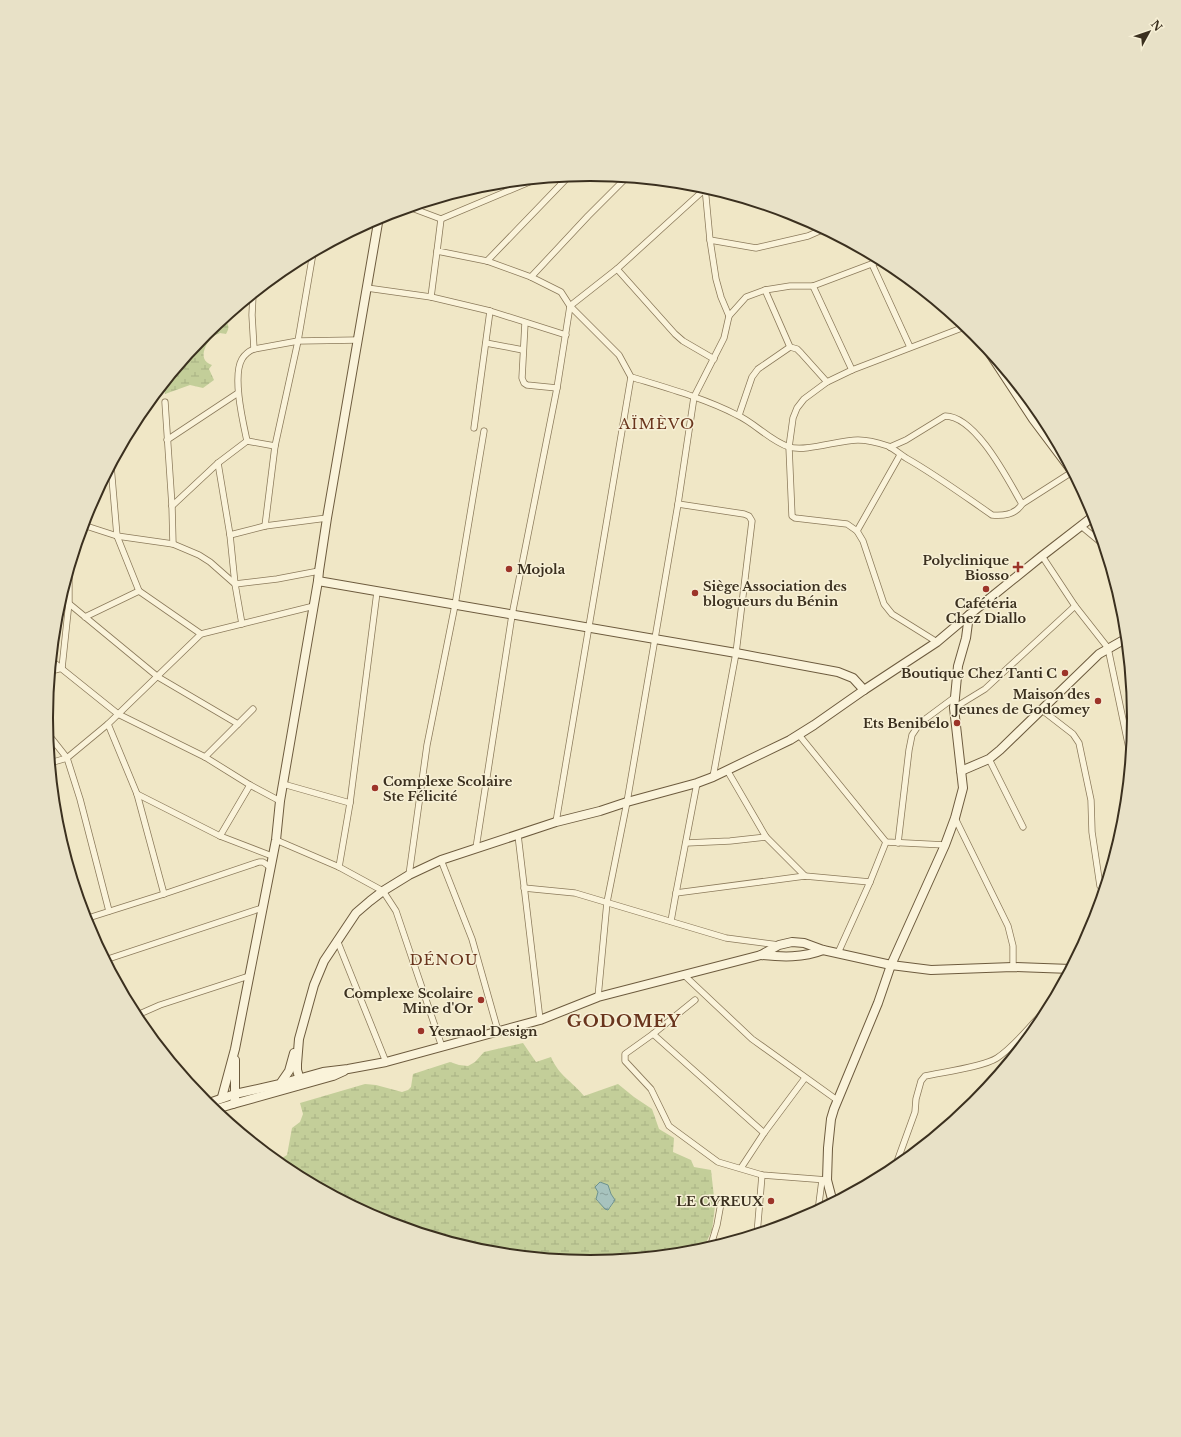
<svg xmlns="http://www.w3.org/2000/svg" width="1181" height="1437" font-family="'Libre Baskerville',serif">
<defs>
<pattern id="wetland-marsh" width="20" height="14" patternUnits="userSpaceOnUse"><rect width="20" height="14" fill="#c3ce99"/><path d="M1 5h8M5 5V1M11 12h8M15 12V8" fill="none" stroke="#a8b183"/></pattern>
<pattern id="water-ripples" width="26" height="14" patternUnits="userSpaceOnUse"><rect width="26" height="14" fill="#a7c3be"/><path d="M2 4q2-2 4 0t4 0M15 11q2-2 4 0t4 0" fill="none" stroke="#899f9a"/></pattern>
</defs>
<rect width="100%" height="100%" fill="#f0e7c6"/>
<g fill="url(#wetland-marsh)" fill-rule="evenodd">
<path d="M223,319C229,324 230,327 226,334C225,334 221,333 220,333C207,337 195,360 212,365L209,369L214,380L203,388L190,385L165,394L164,384L206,333Z"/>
<path d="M523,1043L536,1062L551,1057C559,1076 572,1081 584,1096L618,1084L634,1097L652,1109L659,1129L674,1138L673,1152L691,1160L694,1167L711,1170L715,1206L712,1230L704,1247H681L679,1254L653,1257L642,1256L639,1258L590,1263L484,1252L382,1221L288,1171L263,1150L282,1158L287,1155L292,1128L300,1122L303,1114L300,1103L365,1084L376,1085L402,1092L408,1090L411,1087L413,1074L450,1062L459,1065L468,1066L475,1062L484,1052ZM608,1185L611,1194L615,1200L610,1208L597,1201L598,1190Z"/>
</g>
<polygon fill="url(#water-ripples)" stroke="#6d928d" points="600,1182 608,1185 611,1194 615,1200 608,1210 605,1209 596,1199 598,1192 595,1187"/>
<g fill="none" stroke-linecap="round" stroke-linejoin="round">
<g stroke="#8b7a5b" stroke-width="7">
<g id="street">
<polyline points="409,207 441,219 534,180"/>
<path d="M441,219L437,251L487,261L531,277L561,292L570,306L619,355L631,377C667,388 704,398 737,415C755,423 770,441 789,447C806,452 839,440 858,440C868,440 879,443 888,446C894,449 900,454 906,458C936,475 963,495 992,515C1003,516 1016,514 1022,504L1072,472"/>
<polyline points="710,240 756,248 808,236 824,229"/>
<polyline points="487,261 569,176"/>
<polyline points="872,264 910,347"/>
<polyline points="617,269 675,334 683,341 714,359"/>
<polyline points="531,277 588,216 626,178"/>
<polyline points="813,286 852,370"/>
<polyline points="367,288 431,297 490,311 566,335"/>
<polyline points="765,290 790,347 797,349 801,353 827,382"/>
<polyline points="253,295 252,315 254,349"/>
<polyline points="431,297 437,251"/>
<polyline points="729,316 746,297 765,290 790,286 813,286 882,260"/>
<polyline points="525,323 522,378 524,383 527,385 557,388"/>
<polyline points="486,343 523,350"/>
<polyline points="165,402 172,506 173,544"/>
<polyline points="739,415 752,377 758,369 790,347"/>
<polyline points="474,428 490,311"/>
<polyline points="167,440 238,393"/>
<path d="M247,441C243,422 232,376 242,359C245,354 249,351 254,349L298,341L358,340"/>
<path d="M890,447L906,440L945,416C976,416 1008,480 1022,504"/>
<polyline points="218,463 230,535 235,584 242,624"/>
<polyline points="111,466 117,536 139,591 201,634"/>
<polyline points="678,504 744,514 749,516 752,521 736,653 713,777"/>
<polyline points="172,506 218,463 247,441 275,446"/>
<polyline points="83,525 117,536 173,544 199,555 210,562 235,584 277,579 319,571"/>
<polyline points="265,526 275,446 298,341 313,253"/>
<polyline points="1081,526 1104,545"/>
<polyline points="857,531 900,455"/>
<polyline points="230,535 265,526 327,518"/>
<polyline points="1042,556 1075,606 1108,648 1131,758"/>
<polyline points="61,597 158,677 238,724"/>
<polyline points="85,617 139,591"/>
<polyline points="937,642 892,614 884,604 863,541 857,531 847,524 838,523 795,518 792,516 789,447 793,418 797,408 804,399 827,382 852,370 967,326"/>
<polyline points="52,661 118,714 205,757 250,785 280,801"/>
<polyline points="62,668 69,602 69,572"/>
<polyline points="51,671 62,668"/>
<polyline points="954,708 985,689 1075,606"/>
<polyline points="1042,710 1073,734 1079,743 1091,800 1092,832 1100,886 1105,891"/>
<polyline points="108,724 137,794 164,894"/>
<polyline points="48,734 67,758 80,799 109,911"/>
<polyline points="799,735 886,842 945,845"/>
<polyline points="1127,735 1133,735"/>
<polyline points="205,757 253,709"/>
<polyline points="989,759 1023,827"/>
<polyline points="50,763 67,758 108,724 201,634 314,606"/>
<polyline points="727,770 766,837 805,876"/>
<polyline points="283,784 350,803"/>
<polyline points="137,794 220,836 272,856"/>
<polyline points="955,818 1008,926 1013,946 1013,967"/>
<polyline points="556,822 631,377"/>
<polyline points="518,835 540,1020"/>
<polyline points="220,836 250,785"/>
<polyline points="276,840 339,867 383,891 396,911 442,1047"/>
<polyline points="686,843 730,841 766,837"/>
<polyline points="898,843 909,750 912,735 920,723 955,697"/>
<polyline points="476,848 512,615 557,388 570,306 617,269 705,189"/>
<polyline points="441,860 472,939 498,1031"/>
<polyline points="339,867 350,803 377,592"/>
<polyline points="409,875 427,745 455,605 484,431"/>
<polyline points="524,888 575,893 726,938 779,945"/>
<polyline points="676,893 805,876 870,882"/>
<polyline points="85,919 164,894 259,862 263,862 270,867"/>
<polyline points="671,921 676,893 697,783"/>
<polyline points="337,940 386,1062"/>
<polyline points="838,953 870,882 886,842"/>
<polyline points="105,960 262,908"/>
<polyline points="684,975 752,1039 837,1100"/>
<polyline points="598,997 607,902 627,802 678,504 694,397 724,338 729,316 721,297 716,279 710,240 705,187"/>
<polyline points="695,1000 653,1034 625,1054 625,1061 651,1089 669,1126 718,1162 762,1175 827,1180"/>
<polyline points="135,1016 160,1005 249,976"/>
<polyline points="653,1034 764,1133"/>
<polyline points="741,1168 764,1133 805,1078"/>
<path d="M894,1170L915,1112L916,1099L921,1081L925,1076C943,1072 983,1067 997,1058C1018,1044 1033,1021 1052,1004"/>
<polyline points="818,1211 822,1180"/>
<polyline points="757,1234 762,1175"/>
<polyline points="710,1248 717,1225 721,1203"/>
</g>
</g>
<g stroke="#6d5b3e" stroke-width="10">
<g id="secondary">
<polyline points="983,343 1033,419 1075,475"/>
<polyline points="318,581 736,653 838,672 853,678 864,690"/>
<polyline points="961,771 989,759 1000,750 1099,654 1127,638"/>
<path d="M761,955C782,957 803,958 823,950"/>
<polyline points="280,1084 323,1072 348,1069 386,1062 540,1020 598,997 761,955 779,945 792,942 804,943 823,950 891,965 931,970 1013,967 1071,969"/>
<polyline points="298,1085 300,1080 297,1070 297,1064 299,1039 314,985 324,961 356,913 370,901 383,891 409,875 441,860 556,822 600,811 627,802 697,783 713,777 790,740 814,725 864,690 937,642 969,615"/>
<polyline points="222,1097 235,1049 276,840 280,801 318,581 319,571 327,518 379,217"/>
<polyline points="206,1104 235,1094 280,1084 289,1071 294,1053"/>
<polyline points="233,1104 333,1076 344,1071"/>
<polyline points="213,1110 233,1104 235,1101 235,1060"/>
<polyline points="833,1203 827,1180 828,1148 831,1119 834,1109 878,1003 891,965 945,845 955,818 963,788 954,708 958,666 966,638 969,615 1042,556 1095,515"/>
</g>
</g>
<use href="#street" stroke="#faf3da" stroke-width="5.5"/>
<use href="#secondary" stroke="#faf3da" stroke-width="8"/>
</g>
<g fill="#9c3429" stroke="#f7f0d6" stroke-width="1.5">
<path d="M1016 561h4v4h4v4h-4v4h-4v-4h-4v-4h4z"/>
<circle cx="509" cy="569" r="4"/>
<circle cx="986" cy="589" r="4"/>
<circle cx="695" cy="593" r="4"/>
<circle cx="1065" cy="673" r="4"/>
<circle cx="1098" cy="701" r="4"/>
<circle cx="957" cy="723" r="4"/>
<circle cx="375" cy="788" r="4"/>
<circle cx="481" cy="1000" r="4"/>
<circle cx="421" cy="1031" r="4"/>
<circle cx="771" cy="1201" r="4"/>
</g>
<g text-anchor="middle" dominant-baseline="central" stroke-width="3" stroke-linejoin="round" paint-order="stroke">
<g font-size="13" font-weight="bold" fill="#3b301f" stroke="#f7f0d6" text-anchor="end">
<text x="1009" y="560">Polyclinique<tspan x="1009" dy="15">Biosso</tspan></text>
<text x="517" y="569" text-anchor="start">Mojola</text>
<text x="703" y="586" text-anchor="start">Siège Association des<tspan x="703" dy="15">blogueurs du Bénin</tspan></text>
<text x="986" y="603" text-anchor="middle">Cafétéria<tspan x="986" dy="15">Chez Diallo</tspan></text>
<text x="1057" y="673">Boutique Chez Tanti C</text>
<text x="1090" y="694">Maison des<tspan x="1090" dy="15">Jeunes de Godomey</tspan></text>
<text x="949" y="723">Ets Benibelo</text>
<text x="383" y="781" text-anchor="start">Complexe Scolaire<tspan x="383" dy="15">Ste Félicité</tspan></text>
<text x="473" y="993">Complexe Scolaire<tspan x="473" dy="15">Mine d'Or</tspan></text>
<text x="429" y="1031" text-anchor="start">Yesmaol Design</text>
<text x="763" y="1201">LE CYREUX</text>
</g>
<g font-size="15" letter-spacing="1" fill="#69351d" stroke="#f7f0d6">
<text x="657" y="423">AÏMÈVO</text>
<text x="444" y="959">DÉNOU</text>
</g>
<g font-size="17" font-weight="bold" letter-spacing="1" fill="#69351d" stroke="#f7f0d6">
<text x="624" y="1021">GODOMEY</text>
</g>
</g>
<path d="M0 0H1181V1437H0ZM53 718a537 537 0 1 1 1074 0a537 537 0 1 1-1074 0Z" fill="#e8e1c7" fill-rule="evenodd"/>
<path fill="none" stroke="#3b301f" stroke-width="2" d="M53 718a537 537 0 1 1 1074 0a537 537 0 1 1-1074 0Z"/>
<g transform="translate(1149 32) rotate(50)" stroke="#f7f0d6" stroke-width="3" paint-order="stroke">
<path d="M0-3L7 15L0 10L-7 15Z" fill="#3b301f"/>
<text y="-6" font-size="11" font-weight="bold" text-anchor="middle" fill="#3b301f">N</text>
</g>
</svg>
